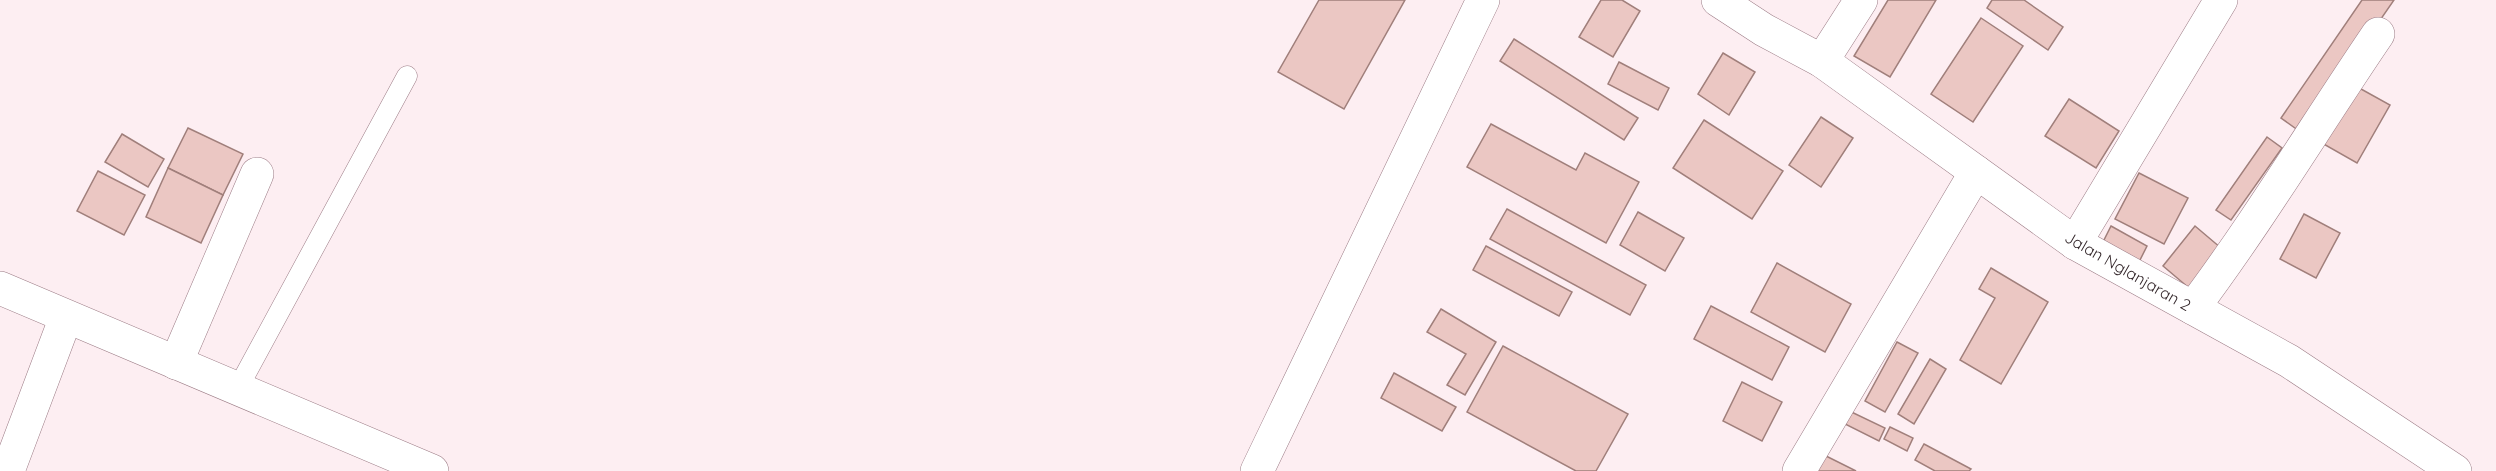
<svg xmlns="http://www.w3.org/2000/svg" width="2496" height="471" font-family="Quicksand,sans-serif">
<rect width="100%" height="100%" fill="#fdeef2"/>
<g fill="#ebc7c3" stroke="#a07f7b" stroke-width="1.5">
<polygon points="1319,0 1405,0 1344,109 1278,72"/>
<polygon points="1601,0 1622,0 1640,11 1613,57 1579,37"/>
<polygon points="1888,0 1936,0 1890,77 1854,56"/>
<polygon points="1992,0 2024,0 2063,27 2048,50 1987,8"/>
<polygon points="2362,0 2394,0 2302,133 2281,118"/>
<polygon points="1981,18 2023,46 1973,122 1931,94"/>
<polygon points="1514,39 1638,118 1624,140 1500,61"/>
<polygon points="1723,53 1755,72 1729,115 1698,94"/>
<polygon points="1619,62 1669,88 1658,110 1608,84"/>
<polygon points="2352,84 2390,105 2357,163 2320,142"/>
<polygon points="2069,99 2119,131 2096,168 2045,136"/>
<polygon points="1821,117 1853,138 1821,187 1789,165"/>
<polygon points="1704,120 1783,171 1752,219 1673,168"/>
<polygon points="1491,124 1576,170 1585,153 1639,182 1606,243 1467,167"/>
<polygon points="188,128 243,154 223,195 168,168"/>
<polygon points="122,134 164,159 148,187 105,162"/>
<polygon points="2267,137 2282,148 2231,220 2216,210"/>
<polygon points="168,168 223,195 201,243 146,217"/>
<polygon points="98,171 145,195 124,235 77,211"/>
<polygon points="2139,173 2188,198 2164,244 2115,219"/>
<polygon points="1507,209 1646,285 1630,315 1490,239"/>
<polygon points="1638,212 1684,238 1665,271 1620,245"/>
<polygon points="2304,214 2340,233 2316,278 2280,259"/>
<polygon points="2111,226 2147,246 2137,266 2101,246"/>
<polygon points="2195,226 2221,248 2189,288 2163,266"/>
<polygon points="1486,246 1572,292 1559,316 1473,270"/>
<polygon points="1777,263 1851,304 1825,352 1751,312"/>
<polygon points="1991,268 2048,302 2001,384 1960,360 1995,298 1979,289"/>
<polygon points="1711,306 1789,347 1772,380 1694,339"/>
<polygon points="1441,309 1496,342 1465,395 1447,385 1466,354 1427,332"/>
<polygon points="1897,342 1918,353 1885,412 1865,401"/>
<polygon points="1503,346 1628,414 1596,471 1576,471 1467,412"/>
<polygon points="1930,359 1946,369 1914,424 1898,414"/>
<polygon points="1394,373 1456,407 1442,431 1381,398"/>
<polygon points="1742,382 1782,402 1762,441 1723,421"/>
<polygon points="1841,407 1885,428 1879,441 1835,419"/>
<polygon points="1890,427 1913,438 1907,451 1884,439"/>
<polygon points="1924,444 1971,469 1969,471 1935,471 1915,460"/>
<polygon points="1816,451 1856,471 1806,471"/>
</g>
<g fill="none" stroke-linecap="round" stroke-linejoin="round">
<g stroke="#9c7c86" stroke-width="21">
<polyline id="service" points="238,388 407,76"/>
</g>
<g stroke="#9c7c86" stroke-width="34">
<g id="minor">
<polyline points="1718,0 1764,30 1822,61 2075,243 2289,361 2455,471"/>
<polyline points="1822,61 1861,0"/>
<polyline points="2075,243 2221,0"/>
<polyline points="0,288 432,471"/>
<path d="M2193,308C2259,220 2316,125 2378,34"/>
<polyline points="176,363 257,174"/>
<polyline points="8,471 66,317"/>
<polyline points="1257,471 1483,0"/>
<polyline points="1799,471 1976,172"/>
</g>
</g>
<use href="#service" stroke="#fff" stroke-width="20"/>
<use href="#minor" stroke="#fff" stroke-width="33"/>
</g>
<g text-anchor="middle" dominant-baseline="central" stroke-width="4.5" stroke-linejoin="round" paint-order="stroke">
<g font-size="16" fill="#33262a" stroke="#fff">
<text transform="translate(2128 271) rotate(30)">Jalan Nglanjaran 2</text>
</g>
</g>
</svg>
